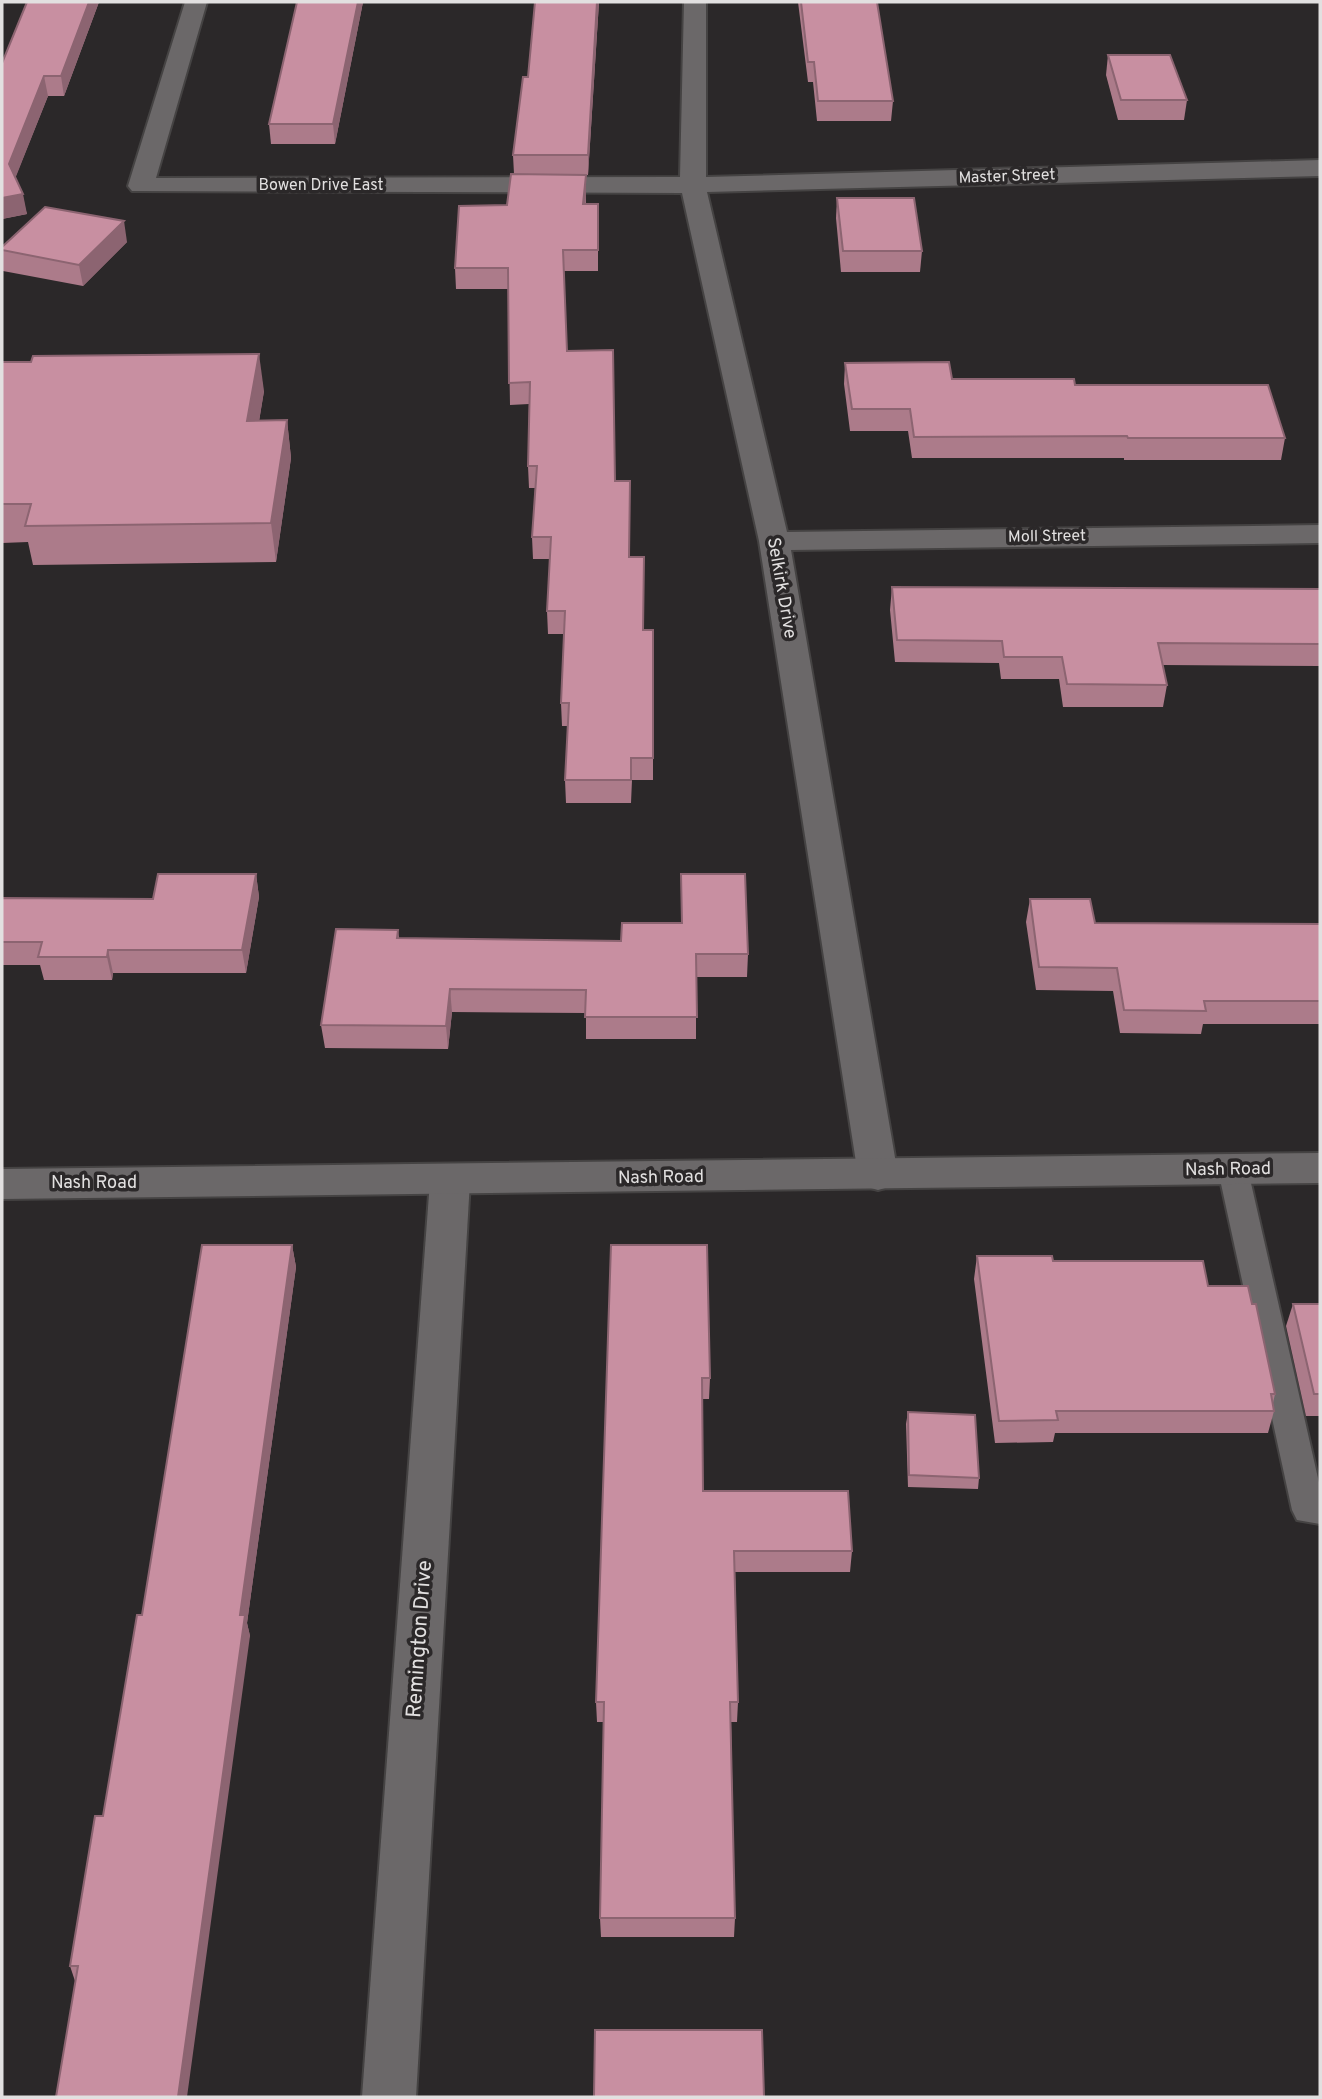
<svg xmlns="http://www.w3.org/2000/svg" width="1322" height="2099" font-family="Overpass,sans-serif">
<rect width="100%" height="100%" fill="#2b2829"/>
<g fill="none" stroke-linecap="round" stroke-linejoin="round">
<g stroke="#454343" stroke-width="4">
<polygon id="lane" points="1233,1159 1243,1162 1248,1170 1320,1487 1320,1524 1297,1520 1292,1510 1218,1170 1223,1162"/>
</g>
<g stroke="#454343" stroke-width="4">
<g id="street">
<polygon points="185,2 207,2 156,178 680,177 684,2 706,2 706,177 1320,160 1320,176 707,192 787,532 1320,525 1320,543 791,550 898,1175 892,1186 878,1190 864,1186 858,1175 759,541 682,193 132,191 128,186"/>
<polygon points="450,1166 464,1170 470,1181 416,2097 362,2097 430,1181 436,1170"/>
</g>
</g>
<g stroke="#454343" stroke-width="4">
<polygon id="secondary" points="1320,1153 1320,1183 2,1199 2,1169"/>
</g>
<use href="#lane" fill="#6b6869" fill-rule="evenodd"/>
<use href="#street" fill="#6b6869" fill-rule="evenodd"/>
<use href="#secondary" fill="#6b6869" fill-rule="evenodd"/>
</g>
<g fill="#ac7b8a">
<polygon points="99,2 64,96 48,96 15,178 27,214 2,219 2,63"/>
<polygon points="363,2 335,144 271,144 269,124"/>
<polygon points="535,2 599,2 588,175 559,175 586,195 586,204 598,204 598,271 564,271 567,351 615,481 630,481 630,557 644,630 653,630 653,780 632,780 631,803 566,803 565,780 568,726 562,726 561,703 564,634 548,634 547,611 550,559 533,559 532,537 535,488 529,488 528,466 529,404 510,405 508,289 456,289 455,268 507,205 514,174 513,155 528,77"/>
<polygon points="798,2 877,2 893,101 891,121 817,121 813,82 808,82"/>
<polygon points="1108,55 1187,100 1184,120 1118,120 1106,75"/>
<polygon points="837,198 922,251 920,272 841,272 836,218"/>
<polygon points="127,242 83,286 3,271 2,263 2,250"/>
<polygon points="2,362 264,391 259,421 287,420 291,458 276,562 33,565 28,542 2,543"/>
<polygon points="845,363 952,379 1075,385 1285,438 1281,460 1124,460 1124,458 912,458 908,431 850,431 844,384"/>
<polygon points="892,587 1320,589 1320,666 1163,665 1167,685 1163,707 1063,707 1059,679 1001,679 999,663 895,662 890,610"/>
<polygon points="256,874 259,897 246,973 113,973 112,980 44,980 40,965 2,965 2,898 153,899"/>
<polygon points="1030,899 1095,923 1320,924 1320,1024 1203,1024 1201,1034 1120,1033 1113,991 1036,990 1026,922"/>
<polygon points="398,930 399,938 748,954 747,977 696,977 696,1039 586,1039 586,1013 452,1012 448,1049 325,1048 321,1025"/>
<polygon points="292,1245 296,1267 247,1623 250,1636 75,1981 70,1966 103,1816 142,1615"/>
<polygon points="611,1245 710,1378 709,1399 702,1399 703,1491 852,1551 850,1572 735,1572 738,1702 737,1722 731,1722 735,1918 734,1937 601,1937 600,1918 604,1722 597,1722 596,1702"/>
<polygon points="977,1256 1053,1261 1208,1286 1252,1304 1275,1394 1273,1403 1274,1411 1268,1433 1055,1433 1053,1442 995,1443 974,1279"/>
<polygon points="1293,1304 1320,1304 1320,1416 1306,1416 1286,1326"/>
<polygon points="908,1412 979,1478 978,1489 908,1487 906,1424"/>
</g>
<g fill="#8c6471">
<polygon points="89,2 99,2 64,96 61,76"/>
<polygon points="358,2 363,2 335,144 333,124"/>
<polygon points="597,2 599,2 588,175 588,155"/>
<polygon points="44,76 48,96 13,184 9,164"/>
<polygon points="586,175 586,195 584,225 583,204"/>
<polygon points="23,194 27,214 2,219 2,198"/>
<polygon points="124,221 127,242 83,286 79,265"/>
<polygon points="259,354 264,391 253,458 247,421"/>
<polygon points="287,420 291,458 276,562 271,523"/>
<polygon points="256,874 259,897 246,973 242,950"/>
<polygon points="108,950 113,973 112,980 107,957"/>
<polygon points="450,989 452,1012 448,1049 446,1026"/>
<polygon points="292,1245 296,1267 247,1623 250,1636 187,2097 178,2097 240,1615"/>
</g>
<g fill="#c88fa1" stroke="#8c6471" stroke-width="2">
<polygon points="27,2 89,2 61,76 44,76 9,164 23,194 2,198 2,63"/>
<polygon points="297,2 358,2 333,124 269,124"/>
<polygon points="535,2 597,2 588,155 513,155 523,77 528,77"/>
<polygon points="801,2 877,2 893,101 818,101 814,62 808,62"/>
<polygon points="1108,55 1170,55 1187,100 1121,100"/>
<polygon points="511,174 586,175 583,204 598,204 598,250 563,250 567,351 613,350 615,481 630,481 629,557 644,557 643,630 653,630 653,758 631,758 631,780 565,780 569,703 561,703 565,611 547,611 551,537 532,537 537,466 528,466 530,382 509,383 508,268 455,268 459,206 507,205"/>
<polygon points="837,198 914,198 922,251 843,251"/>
<polygon points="45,207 124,221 79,265 2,250 2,247"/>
<polygon points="259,354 247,421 287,420 271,523 25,526 31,504 2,504 2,362 31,362 33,356"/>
<polygon points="949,362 952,379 1074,379 1075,385 1268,385 1285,438 1128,438 1127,436 914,437 910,409 852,409 845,363"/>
<polygon points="892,587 1320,589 1320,644 1158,643 1167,685 1067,684 1062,657 1004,657 1002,641 897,640"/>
<polygon points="158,874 256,874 242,950 108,950 107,957 38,957 42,942 2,942 2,898 153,899"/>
<polygon points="681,874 745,874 748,954 696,954 697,1017 585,1017 586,990 450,989 446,1026 321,1025 336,929 398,930 397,938 621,941 622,923 682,923"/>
<polygon points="1030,899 1090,899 1095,923 1320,924 1320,1001 1204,1001 1206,1011 1124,1010 1117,968 1039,967"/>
<polygon points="202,1245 292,1245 240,1615 245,1615 178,2097 56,2097 78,1966 70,1966 95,1816 103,1816 137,1615 142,1615"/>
<polygon points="611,1245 707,1245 710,1378 702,1378 703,1491 848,1491 852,1551 734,1551 738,1702 730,1702 735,1918 600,1918 604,1702 596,1702"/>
<polygon points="977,1256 1052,1256 1053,1261 1203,1261 1208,1286 1248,1286 1252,1304 1256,1304 1275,1394 1271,1394 1274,1411 1056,1411 1058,1420 999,1421"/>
<polygon points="1293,1304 1320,1304 1320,1394 1314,1394"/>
<polygon points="908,1412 975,1415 979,1478 909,1475"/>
<polygon points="595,2030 762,2030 764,2097 594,2097"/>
</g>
<g text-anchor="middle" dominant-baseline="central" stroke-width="7" stroke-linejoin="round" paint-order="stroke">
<g font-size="16" fill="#e2e0e0" stroke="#2b2829">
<text transform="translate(1007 177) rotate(-2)">Master Street</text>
<text x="321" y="186">Bowen Drive East</text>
<text transform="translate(1047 537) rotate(-1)">Moll Street</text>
</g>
<g font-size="18" fill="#e2e0e0" stroke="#2b2829">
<text transform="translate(781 588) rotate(80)">Selkirk Drive</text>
<text transform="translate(1228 1170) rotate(-1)">Nash Road</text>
<text transform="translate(661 1178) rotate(-1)">Nash Road</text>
<text x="94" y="1183">Nash Road</text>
</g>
<g font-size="21" fill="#e2e0e0" stroke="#2b2829">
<text transform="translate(420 1639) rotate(-86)">Remington Drive</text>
</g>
</g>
<rect width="1322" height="2099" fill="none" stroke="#e2e0e0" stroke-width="7"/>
</svg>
